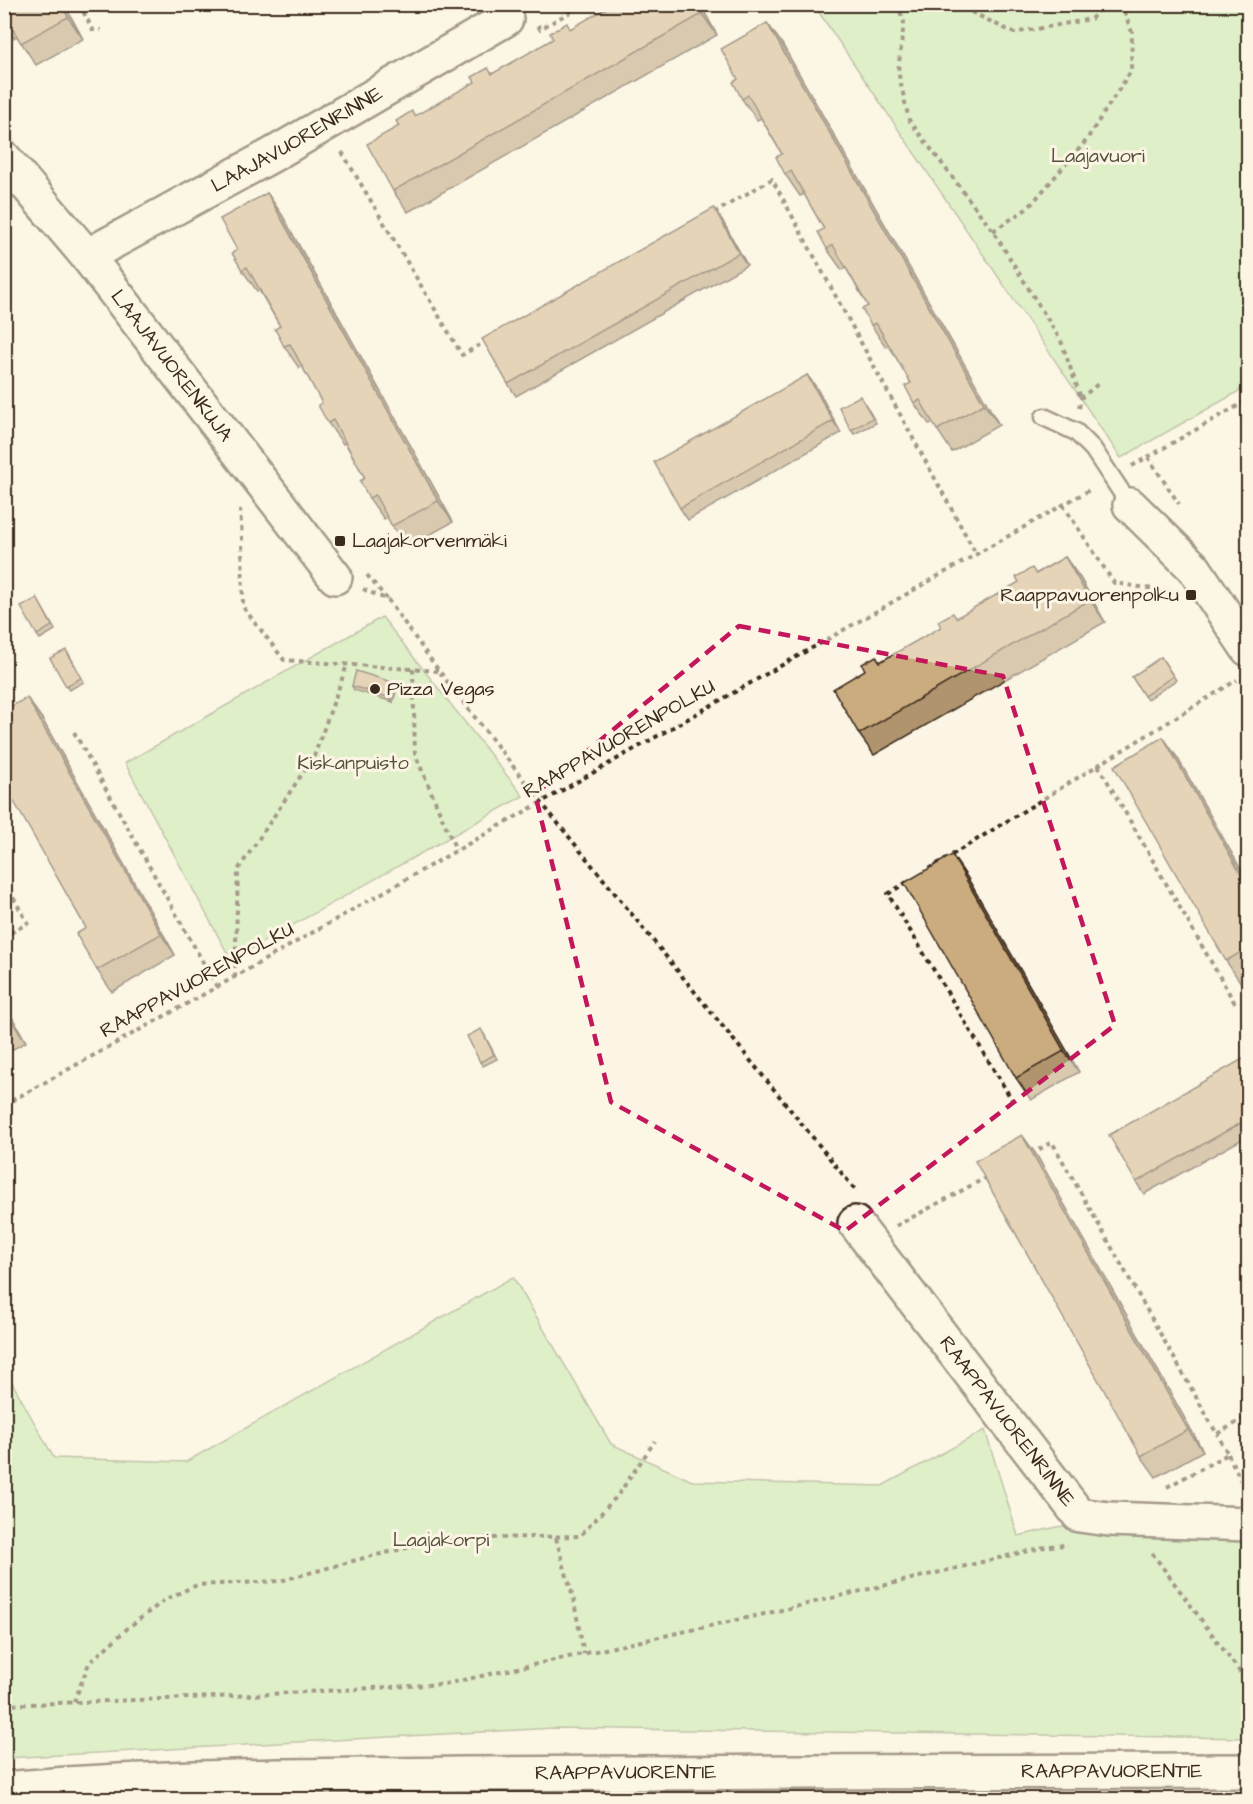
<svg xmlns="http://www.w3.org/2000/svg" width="1253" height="1804" font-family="'Architects Daughter',sans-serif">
<rect width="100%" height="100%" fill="#fcf5e5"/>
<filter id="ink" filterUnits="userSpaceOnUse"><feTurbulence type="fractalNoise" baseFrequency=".0167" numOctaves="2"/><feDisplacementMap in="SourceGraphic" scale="12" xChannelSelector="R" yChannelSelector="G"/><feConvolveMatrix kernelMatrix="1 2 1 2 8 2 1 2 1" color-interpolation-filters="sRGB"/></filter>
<g filter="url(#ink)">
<g fill="#bce8a6" stroke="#7c8962" stroke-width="1.5">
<polygon points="814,5 1248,5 1248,386 1121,458"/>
<polygon points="382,617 523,796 231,960 125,763"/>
<polygon points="513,1277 611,1444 692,1481 882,1486 985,1430 1018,1536 1057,1527 1109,1519 1248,1524 1248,1738 554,1728 5,1758 4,1368 54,1458 186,1462"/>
</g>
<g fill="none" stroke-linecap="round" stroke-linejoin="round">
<g stroke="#3b2a1e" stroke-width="21">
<polyline id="lane" points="1044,417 1076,432 1093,449 1130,505"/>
</g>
<g stroke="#3b2a1e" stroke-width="38">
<g id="street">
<path id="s1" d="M4,158L87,256L335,577"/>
<path id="s2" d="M87,256L272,155L506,19"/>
<polyline points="1130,505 1194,568 1248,649"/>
<path id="s3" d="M855,1223L1079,1515L1109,1519L1248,1524"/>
</g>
</g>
<g stroke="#3b2a1e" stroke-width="38">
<g id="secondary">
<path id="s4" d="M4,1789C156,1775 309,1776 461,1774C723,1771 986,1772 1248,1771"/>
</g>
</g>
<g stroke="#3b2a1e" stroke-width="4" stroke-dasharray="4.5 4.5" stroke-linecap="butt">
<polyline points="79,4 93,30 101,30"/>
<polyline points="897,4 904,22 898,71 909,120 993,231 1061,341 1081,398"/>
<polyline points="955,4 1014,33 1091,19 1104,4"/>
<polyline points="538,25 540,29 585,4"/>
<polyline points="342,152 462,355 488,340"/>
<polyline points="714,213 772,179 976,554"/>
<polyline points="993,231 1028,208 1085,142 1131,71 1132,32 1121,4"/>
<polyline points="1079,408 1081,398 1099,383"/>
<polyline points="1148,457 1179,504"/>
<polyline points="1132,466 1248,400"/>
<polyline points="1063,505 1114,583 1172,592"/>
<polyline points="240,509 242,538 243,607 284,660 438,671"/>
<polyline points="367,575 387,599"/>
<polyline points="363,589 388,600 439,671 540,801 857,1192"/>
<polyline points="413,669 415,754 456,850"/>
<polyline points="74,732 217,987"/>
<polyline points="1098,765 1237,1007"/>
<polyline points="929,869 1237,680"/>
<polyline points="4,882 28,923 4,937"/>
<polyline points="907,882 888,894 1012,1100"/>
<polyline points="235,977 238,870 314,756 347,665"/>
<polyline points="4,1105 217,987 1091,489"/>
<polyline points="1031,1154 1052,1142 1217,1434 1248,1416"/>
<polyline points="896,1226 987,1177"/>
<polyline points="1228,1454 1246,1491"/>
<polyline points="1167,1487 1228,1454 1217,1434"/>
<polyline points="556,1538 573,1597 584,1654"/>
<polyline points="1152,1553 1248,1683"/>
<polyline points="74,1702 89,1663 129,1627 166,1599 197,1585 280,1581 364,1558 445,1539 580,1536 618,1495 655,1441"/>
<polyline points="4,1705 216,1697 445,1684 769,1613 1049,1546 1068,1545"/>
</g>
<use href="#lane" stroke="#fcf5e5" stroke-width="16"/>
<use href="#street" stroke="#fcf5e5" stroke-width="33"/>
<use href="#secondary" stroke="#fcf5e5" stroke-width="33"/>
</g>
<g fill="#af946d" stroke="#3b2a1e" stroke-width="1.5">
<polygon points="4,4 64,4 83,39 36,65 17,36 14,38 4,24"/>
<polygon points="700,4 717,35 408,212 393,191 415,116 493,74 571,29"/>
<polygon points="767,23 782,44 999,425 952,452 933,423 929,424 914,403 911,383 889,345 886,347 871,325 868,306 846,268 842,270 827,249 824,229 804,194 800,196 785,174 782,154 761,118 757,120 742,99 738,79"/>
<polygon points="267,193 282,215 453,522 407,547 392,526 387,517 384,519 369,498 365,478 345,443 343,444 328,423 322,403 302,366 299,368 284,346 280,326 259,290 257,291 242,270 237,250"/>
<polygon points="722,220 747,265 516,396 508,384"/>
<polygon points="807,375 816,387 841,433 688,520 680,508"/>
<polygon points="863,400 876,423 854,434 851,430"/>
<polygon points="1065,557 1080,578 1105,622 874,755 859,734 880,662"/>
<polygon points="37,598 55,630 40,639 37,635"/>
<polygon points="69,654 84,682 69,690 66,686"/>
<polygon points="1161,657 1176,680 1147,700 1132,677"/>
<polygon points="395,683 397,687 393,702 354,690 352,686"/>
<polygon points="27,698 42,719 175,955 112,992 97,970 86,928 6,786 4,787 4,710"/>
<polygon points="1163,737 1178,759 1248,882 1248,978 1241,983 1226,961"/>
<polygon points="967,877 1079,1072 1031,1100 1016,1078"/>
<polygon points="4,1003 26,1042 4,1054"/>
<polygon points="484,1034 497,1059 483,1066 480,1062"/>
<polygon points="1248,1056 1248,1136 1144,1194 1136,1182"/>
<polygon points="1022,1135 1037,1156 1203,1451 1156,1477 1141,1456"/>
</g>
<g fill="#8e7859" stroke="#3b2a1e" stroke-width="1.5">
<polygon points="61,4 64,4 83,39 68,17"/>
<polygon points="697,4 700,4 717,35 702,14"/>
<polygon points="767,23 782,44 999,425 984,404"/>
<polygon points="267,193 282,215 453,522 438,501"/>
<polygon points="714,208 722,220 747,265 739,253"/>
<polygon points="807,375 816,387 841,433 833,421"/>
<polygon points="1065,557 1080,578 1105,622 1090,600"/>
<polygon points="395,683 397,687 393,702 390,698"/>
<polygon points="27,698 42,719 175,955 161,934"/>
<polygon points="1163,737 1178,759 1248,882 1248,887"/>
<polygon points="952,855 967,877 1079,1072 1064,1051"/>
<polygon points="4,1003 26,1042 11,1020 4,1008"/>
<polygon points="1022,1135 1037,1156 1203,1451 1188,1430"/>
</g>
<g fill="#cbac7f" stroke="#3b2a1e" stroke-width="1.5">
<polygon points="4,4 61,4 68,17 21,43 4,14"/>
<polygon points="614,4 697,4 702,14 393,191 367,144 399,126 396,121 412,111 415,116 475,82 472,77 488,68 492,74 553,39 550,33 567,23 570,29"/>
<polygon points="767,23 984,404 937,430 920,400 914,403 905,386 911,383 876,323 871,325 862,309 868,306 833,245 827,249 818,232 824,229 791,171 785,174 776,157 782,154 748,95 742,99 733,82 738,79 721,49"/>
<polygon points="267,193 438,501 392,526 375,495 369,498 360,481 365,478 333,420 328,423 318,405 322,403 290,344 284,346 275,329 280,326 247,267 242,270 232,253 237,250 220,219"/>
<polygon points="714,208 739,253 508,384 482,339"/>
<polygon points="807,375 833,421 680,508 654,462"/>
<polygon points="860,396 873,418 851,430 839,407"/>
<polygon points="1065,557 1090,600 859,734 833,689 865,670 862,664 876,656 880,662 941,627 938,621 953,613 956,618 1019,582 1016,577 1032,568 1036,574"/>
<polygon points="37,598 52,626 37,635 21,607"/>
<polygon points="66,650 81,678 66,686 50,658"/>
<polygon points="1161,657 1173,676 1144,696 1132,677"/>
<polygon points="356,671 395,683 390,698 352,686"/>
<polygon points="27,698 161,934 97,970 76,934 86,928 4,784 4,710"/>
<polygon points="1163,737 1248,887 1248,948 1226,961 1114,766"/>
<polygon points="952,855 1064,1051 1016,1078 904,883"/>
<polygon points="4,1008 11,1020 4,1024"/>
<polygon points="481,1029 494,1055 480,1062 467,1036"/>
<polygon points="1248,1056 1248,1119 1136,1182 1109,1135"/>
<polygon points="1022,1135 1188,1430 1141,1456 975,1161"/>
</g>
</g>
<path d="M0 0H1253V1804H0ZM739,626L1003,676L1115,1025L845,1231L611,1102L535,794Z" fill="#fcf5e5" fill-opacity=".55" fill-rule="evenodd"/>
<path fill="none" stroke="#c2185b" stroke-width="4.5" stroke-dasharray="12 8" stroke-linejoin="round" d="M739,626L1003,676L1115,1025L845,1231L611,1102L535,794Z"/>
<g fill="#3b2a1e" stroke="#fcf5e5" stroke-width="2">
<rect x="334" y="535" width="12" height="12" rx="3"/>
<rect x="1185" y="589" width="12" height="12" rx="3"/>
<circle cx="375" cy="689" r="6"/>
</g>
<g text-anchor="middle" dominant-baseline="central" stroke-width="6" stroke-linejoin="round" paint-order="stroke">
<g font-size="20" fill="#3b2a1e" stroke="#fcf5e5">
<text stroke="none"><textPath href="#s2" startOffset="240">LAAJAVUORENRINNE</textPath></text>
<text stroke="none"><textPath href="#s1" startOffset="267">LAAJAVUORENKUJA</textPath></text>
<text transform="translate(619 739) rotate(-30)">RAAPPAVUORENPOLKU</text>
<text transform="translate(197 980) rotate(-29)">RAAPPAVUORENPOLKU</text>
<text stroke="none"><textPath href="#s3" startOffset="250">RAAPPAVUORENRINNE</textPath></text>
<text stroke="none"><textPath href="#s4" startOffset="1108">RAAPPAVUORENTIE</textPath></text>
<text stroke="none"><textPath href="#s4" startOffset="622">RAAPPAVUORENTIE</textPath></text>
</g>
<g font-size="20" fill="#555039" stroke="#fcf5e5">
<text x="1098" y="156">Laajavuori</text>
<text x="353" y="763">Kiskanpuisto</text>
<text x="441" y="1540">Laajakorpi</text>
</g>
<g font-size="20" fill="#3b2a1e" stroke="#fcf5e5" text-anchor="start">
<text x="352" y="541">Laajakorvenmäki</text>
<text x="1179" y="595" text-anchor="end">Raappavuorenpolku</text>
<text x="387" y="689">Pizza Vegas</text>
</g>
</g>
<rect width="1253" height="1804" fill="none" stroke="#fcf5e5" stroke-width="24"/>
<rect x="12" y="12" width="1229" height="1780" fill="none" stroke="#3b2a1e" stroke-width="2" filter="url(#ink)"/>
</svg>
